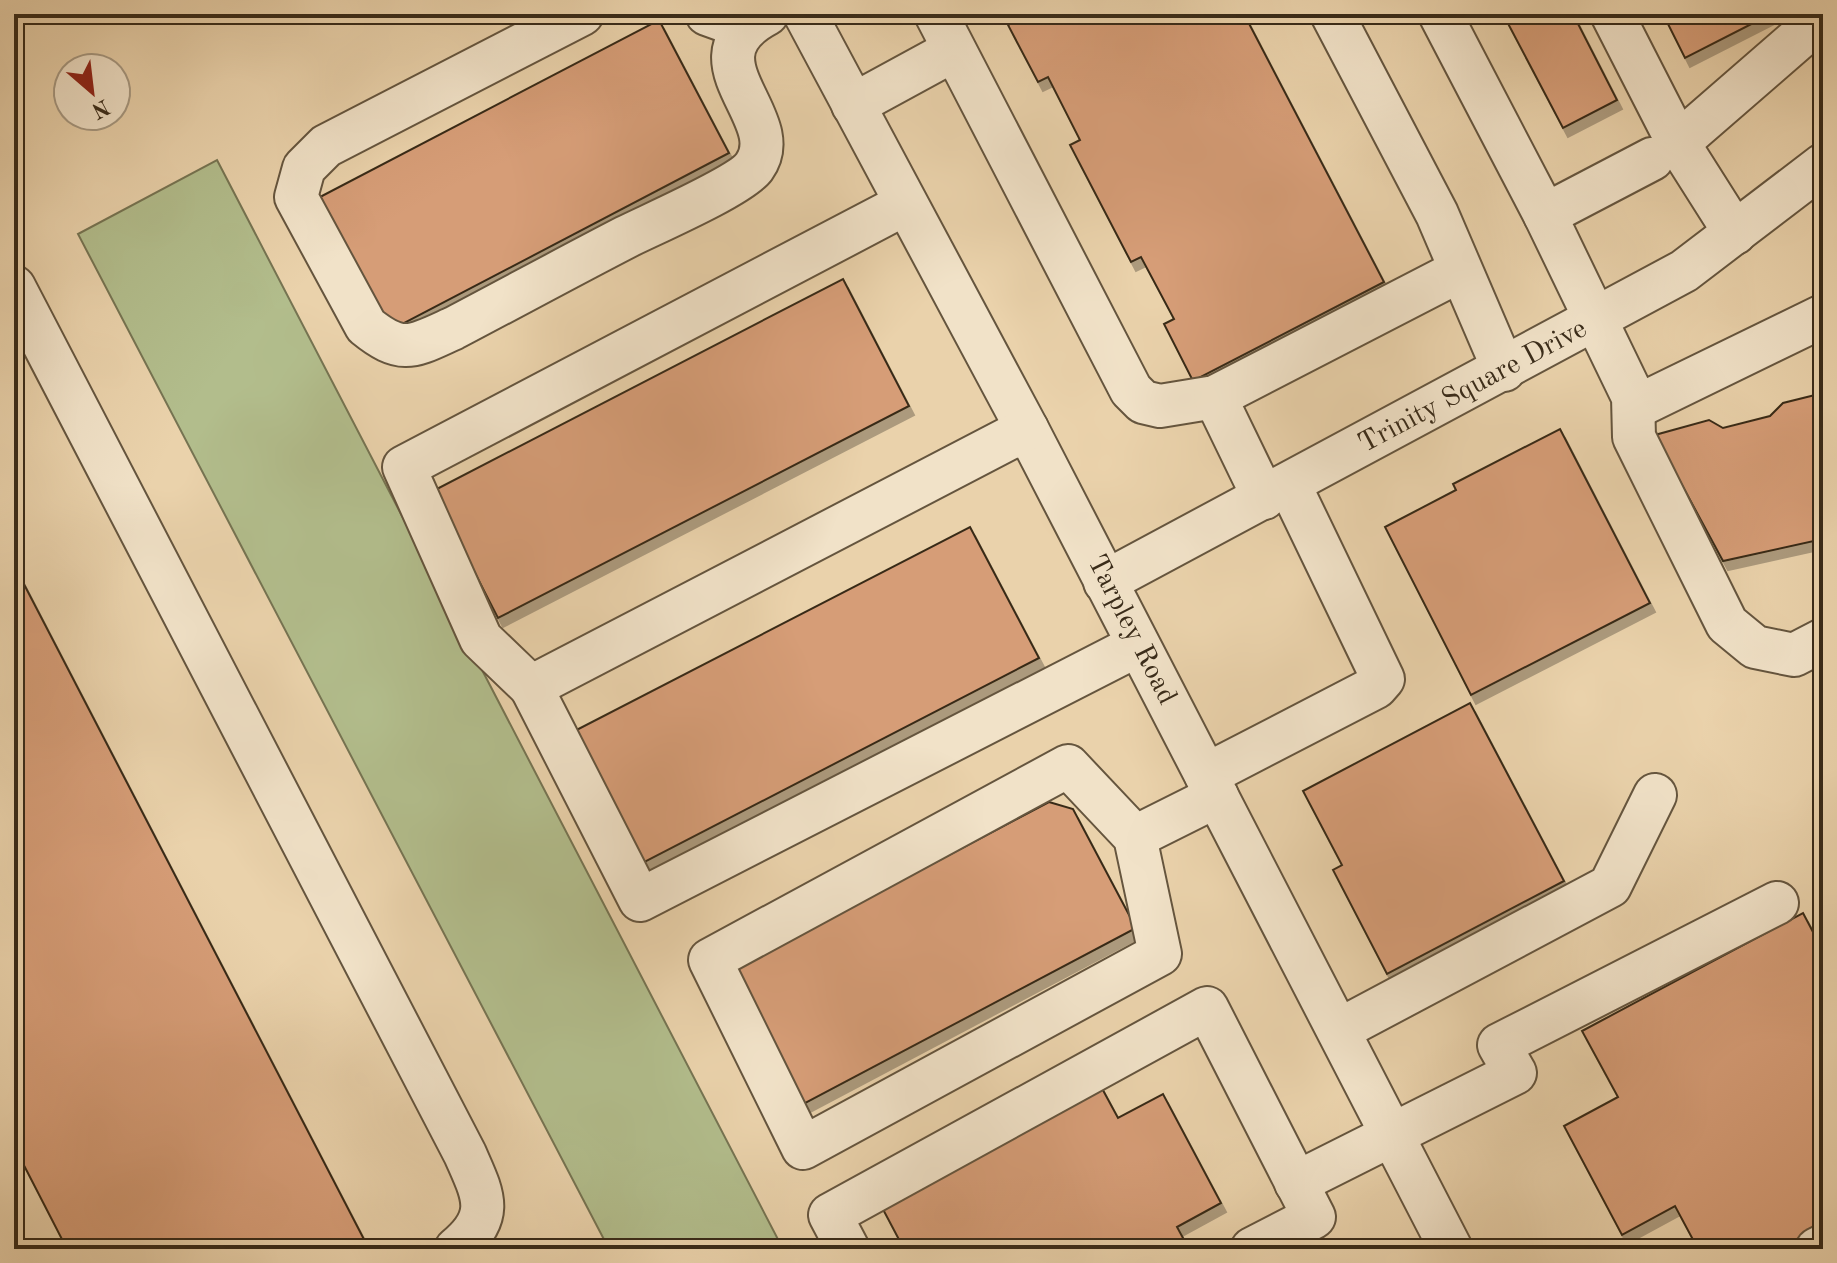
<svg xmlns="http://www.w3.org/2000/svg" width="1837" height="1263" font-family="'Old Standard TT',serif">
<defs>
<filter id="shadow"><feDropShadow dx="5" dy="9" stdDeviation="0" flood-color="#0004"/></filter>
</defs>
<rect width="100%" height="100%" fill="#ead2ab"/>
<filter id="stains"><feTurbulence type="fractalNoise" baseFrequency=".0025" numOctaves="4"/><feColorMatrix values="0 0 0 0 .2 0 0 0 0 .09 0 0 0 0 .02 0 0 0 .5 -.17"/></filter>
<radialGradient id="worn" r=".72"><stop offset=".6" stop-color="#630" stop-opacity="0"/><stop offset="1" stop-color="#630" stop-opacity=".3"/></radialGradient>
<polygon fill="#b2bd8c" stroke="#767452" stroke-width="2" points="217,160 783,1249 609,1249 78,234"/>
<g fill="#d69d77" stroke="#392b19" stroke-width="2" filter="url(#shadow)">
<polygon points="1029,14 1244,14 1384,282 1193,381 1164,324 1174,319 1141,257 1131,262 1070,145 1080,140 1048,77 1038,82 1008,25"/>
<polygon points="1503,14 1573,14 1617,100 1563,128"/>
<polygon points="1663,14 1771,14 1685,58"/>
<polygon points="659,20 729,153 389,331 320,197"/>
<polygon points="843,279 909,406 498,618 433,491"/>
<polygon points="1823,393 1823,539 1723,561 1655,435 1709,420 1723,428 1770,416 1783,403"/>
<polygon points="1560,429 1650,603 1471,695 1385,527 1456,490 1453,484"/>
<polygon points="970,527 1039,658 629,870 561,738"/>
<polygon points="14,565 369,1249 67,1249 14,1146"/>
<polygon points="1470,703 1564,881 1387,974 1333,870 1342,865 1303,791"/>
<polygon points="1049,802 1073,809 1136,928 794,1109 731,990 738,967"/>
<polygon points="1803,913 1823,951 1823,1227 1781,1249 1698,1249 1675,1206 1622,1235 1564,1126 1618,1097 1582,1031"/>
<polygon points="1098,1081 1118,1118 1163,1094 1221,1203 1177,1227 1189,1249 904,1249 877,1198"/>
</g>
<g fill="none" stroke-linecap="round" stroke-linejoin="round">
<g stroke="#65553e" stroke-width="46">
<g id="minor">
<path d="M582,14L326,146L304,168L296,197L366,326C403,356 414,346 454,328C511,298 568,267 626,237C652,224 740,186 754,167C790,118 681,60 767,14"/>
<polyline points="707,14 743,27"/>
<polyline points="805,14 1027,429 1451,1249"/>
<polyline points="936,14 1131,390 1143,402 1160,406 1215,397 1459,271"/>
<polyline points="1332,14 1437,214 1504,370"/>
<polyline points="1440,14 1545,215"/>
<polyline points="1612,14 1678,143 1735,233"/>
<polyline points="853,105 954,50"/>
<polyline points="1678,143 1823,17"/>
<polyline points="1652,159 1545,215 1633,397 1634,437 1727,624 1755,647 1794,655 1823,640"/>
<path d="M14,287L465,1154C483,1195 496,1216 456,1249"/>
<polyline points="1215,397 1264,498"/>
<polyline points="1634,408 1823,316"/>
<polyline points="1027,429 531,687 640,900 1138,645"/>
<polyline points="1105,582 1684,271 1823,165"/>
<polyline points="531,687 481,639 404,467 905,204"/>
<polyline points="1206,775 1376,687 1383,679 1289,484"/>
<polyline points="1135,837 1160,954 803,1148 710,960 1068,766 1135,837 1217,796"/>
<polyline points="1339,1030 1610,886 1655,795"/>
<polyline points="1296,1183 1515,1073 1499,1045 1777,903"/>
<polyline points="848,1249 830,1215 1207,1008 1314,1217 1252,1249"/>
<polyline points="1817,1249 1823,1246"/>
</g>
</g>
<use href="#minor" stroke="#f1e2c8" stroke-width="42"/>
</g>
<g text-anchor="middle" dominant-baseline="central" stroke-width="6" stroke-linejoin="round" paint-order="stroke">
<g font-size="28" fill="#392b19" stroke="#f1e2c8">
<text transform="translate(1473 387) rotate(-28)">Trinity Square Drive</text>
<text transform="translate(1131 630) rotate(63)">Tarpley Road</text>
</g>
</g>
<rect width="1837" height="1263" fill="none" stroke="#ead2ab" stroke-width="48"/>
<rect x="16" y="16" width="1805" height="1231" fill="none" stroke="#392b19" stroke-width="4"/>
<rect x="24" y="24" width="1789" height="1215" fill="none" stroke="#392b19" stroke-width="2"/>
<g transform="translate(92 92) rotate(152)"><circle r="38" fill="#f1e2c8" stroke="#a79982" stroke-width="2"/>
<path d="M0-6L14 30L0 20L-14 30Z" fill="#8f2418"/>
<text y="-12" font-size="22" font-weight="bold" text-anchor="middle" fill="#392b19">N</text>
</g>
<rect width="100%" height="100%" filter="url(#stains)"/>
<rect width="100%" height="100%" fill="url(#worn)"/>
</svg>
